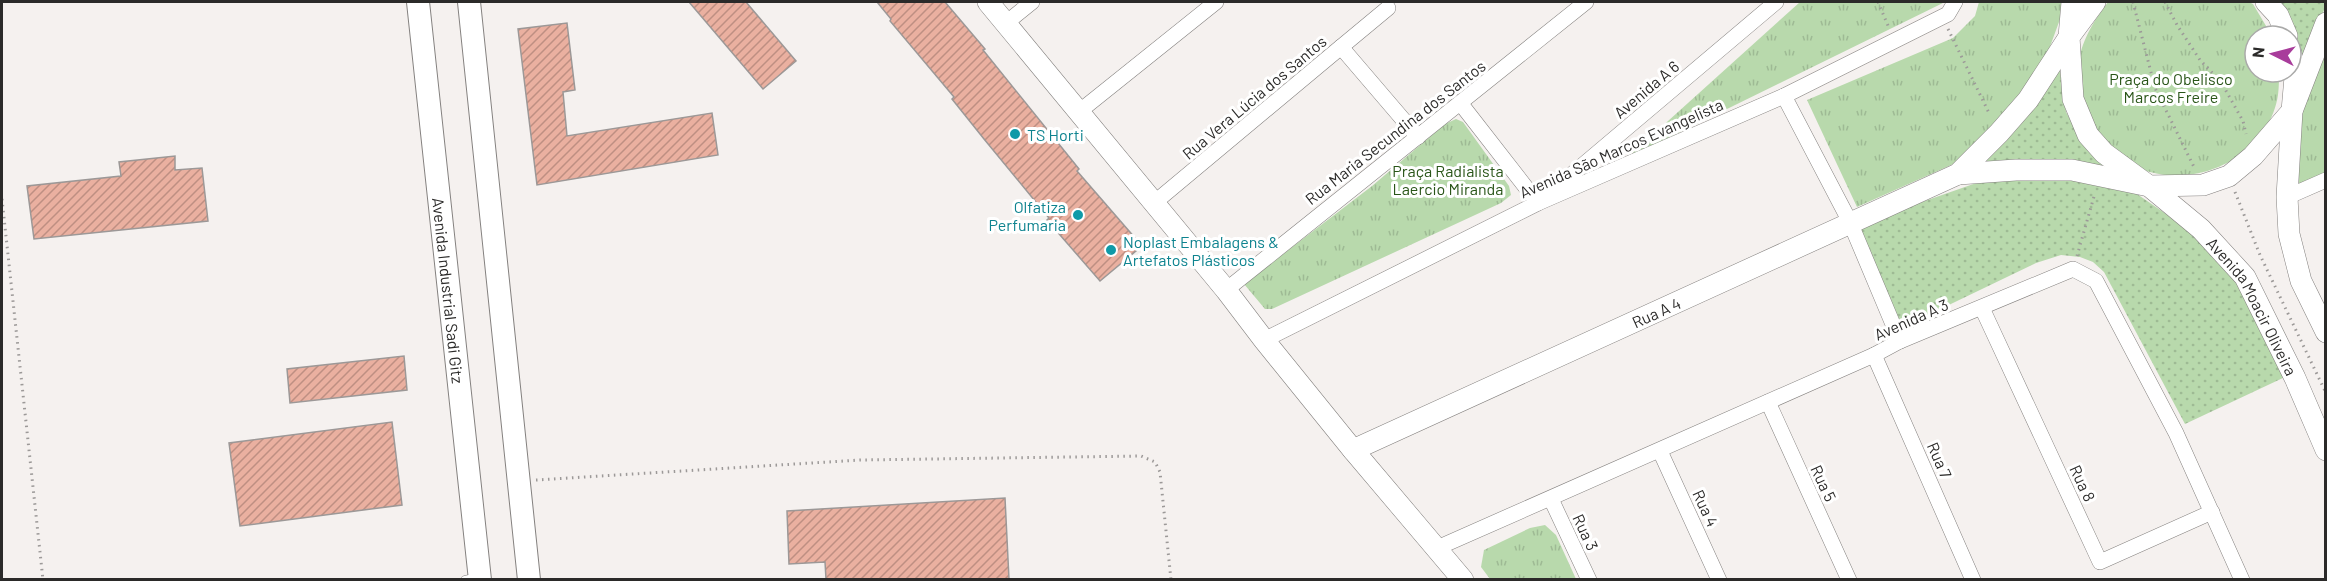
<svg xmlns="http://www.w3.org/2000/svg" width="2327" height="581" font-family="Barlow,sans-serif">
<defs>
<pattern id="grass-dots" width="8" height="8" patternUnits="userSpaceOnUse" patternTransform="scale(1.5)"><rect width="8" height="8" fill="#b8d9ac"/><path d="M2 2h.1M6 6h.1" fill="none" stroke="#9eba94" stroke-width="1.8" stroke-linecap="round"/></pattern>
<pattern id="park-tufts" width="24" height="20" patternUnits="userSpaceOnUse" patternTransform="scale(1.5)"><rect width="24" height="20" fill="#b8d9ac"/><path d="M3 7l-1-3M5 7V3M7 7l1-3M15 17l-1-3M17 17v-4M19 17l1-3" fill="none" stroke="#9eba94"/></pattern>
<pattern id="building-hatch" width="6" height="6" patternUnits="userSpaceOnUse" patternTransform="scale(1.5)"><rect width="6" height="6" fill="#eab0a0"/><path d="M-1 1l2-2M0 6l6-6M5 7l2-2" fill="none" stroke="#be8f82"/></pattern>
</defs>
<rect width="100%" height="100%" fill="#f5f1ef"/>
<g fill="url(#grass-dots)">
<polygon points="2279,2 2325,2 2325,8 2302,57 2288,17"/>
<polygon points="2059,64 2066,112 2087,149 2110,169 1973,167"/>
<polygon points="2023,175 2112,183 2137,194 2201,238 2225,266 2247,296 2285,377 2185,424 2104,272 2093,262 2080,257 2061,255 2036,263 1901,328 1859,224 1982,181"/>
</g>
<g fill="url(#park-tufts)">
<polygon points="1800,2 1945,2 1627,158"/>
<polygon points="1979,2 2064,2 2063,11 2044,63 2015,109 1960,161 1857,207 1807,100 1953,38 1975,16"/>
<path d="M2108,2H2249L2253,4L2272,36H2255V72H2279C2279,79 2279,87 2278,95C2269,153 2204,187 2150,172C2106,160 2075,111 2078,67C2080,43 2094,20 2108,2Z"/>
<polygon points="2325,53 2325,175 2294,190 2296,143 2306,95"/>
<polygon points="1456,119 1463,122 1509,186 1511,195 1501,203 1272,309 1265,309 1244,284 1372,186 1445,124"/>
<polygon points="1545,525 1556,535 1576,579 1490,579 1481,567 1484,550 1530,528"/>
</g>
<g fill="url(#building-hatch)" stroke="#9c9897" stroke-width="1.5">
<polygon points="689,2 746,2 796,61 763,89"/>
<polygon points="877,2 945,2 985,49 983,50 1079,169 1077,171 1142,246 1100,281 1047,220 1049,218 984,139 952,99 954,97 890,21 891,19"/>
<polygon points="567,23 575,90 563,92 567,136 712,113 718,155 537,185 518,29"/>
<polygon points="175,156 175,170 202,168 208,221 34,239 27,186 121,176 119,162"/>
<polygon points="404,356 407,390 290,403 287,369"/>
<polygon points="392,422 402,505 240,526 229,443"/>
<polygon points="1005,498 1009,579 826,579 825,562 789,564 787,511"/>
</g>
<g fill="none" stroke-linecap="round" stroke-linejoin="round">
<g stroke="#84817f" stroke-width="9">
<polyline id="lane" points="465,580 478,577"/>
</g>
<g stroke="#84817f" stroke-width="16">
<g id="street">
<polyline points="1006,23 1032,2"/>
<polyline points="1341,47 1388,8"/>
<polyline points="1784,96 1850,222 1900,341"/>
<polyline points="1461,104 1538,203 1776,2"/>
<polyline points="1080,111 1216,2"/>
<polyline points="2287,197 2326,180"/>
<polyline points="1154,203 1341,47 1418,137"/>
<polyline points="1226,290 1586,2"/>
<polyline points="1982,308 2100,562 2212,512"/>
<polyline points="1264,340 1538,203 1784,96 1948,14 1955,2"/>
<polyline points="1874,355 1973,580"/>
<polyline points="1768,402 1849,580"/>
<polyline points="1660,451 1719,580"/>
<polyline points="1551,499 1589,580"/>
<polyline points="1437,548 1874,355 1900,341 2073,269 2096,281 2176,433 2242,580"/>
</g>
</g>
<g stroke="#84817f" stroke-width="22">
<g id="secondary">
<polyline points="988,2 1226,290 1264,340 1353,450 1463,580"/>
<polyline points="2095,2 2069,37 2073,99 2088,135 2104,153 2149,186 2203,185 2229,176 2253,156 2292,111 2295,77 2291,53"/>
<polyline points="2266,2 2278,15 2287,36"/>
<polyline points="2326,23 2292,111 2287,197 2289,234 2301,281 2326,332"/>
<path id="s1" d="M1958,174L2016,170H2072L2149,186L2201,229L2245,277L2295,378L2326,450"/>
<path id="s2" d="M1353,450L1958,174L1999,133L2028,100L2069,37L2072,2"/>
</g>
</g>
<g stroke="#84817f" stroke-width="24">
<g id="primary">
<path id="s3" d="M418,2L480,580"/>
<polyline points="469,2 529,580"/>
</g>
</g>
<g stroke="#9c9998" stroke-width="3" stroke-dasharray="1.5 4.5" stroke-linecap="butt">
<polyline points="1878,2 1889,28"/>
<polyline points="2133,2 2155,88 2194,167"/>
<polyline points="2165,2 2177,25 2200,60 2221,82 2243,121 2246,134"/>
<polyline points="1948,29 1990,115"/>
<polyline points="2235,192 2260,255 2326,393"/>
<polyline points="2,199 43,580"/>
<polyline points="2077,256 2095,193"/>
<polyline points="536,480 860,460 1141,456 1155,462 1160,472 1171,580"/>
</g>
<use href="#lane" stroke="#fff" stroke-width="8"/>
<use href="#street" stroke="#fff" stroke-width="15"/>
<use href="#secondary" stroke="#fff" stroke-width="21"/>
<use href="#primary" stroke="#fff" stroke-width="22"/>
</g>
<g fill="#0f9aa8" stroke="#fff" stroke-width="2">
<circle cx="1015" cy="134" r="6"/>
<circle cx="1078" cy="215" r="6"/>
<circle cx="1111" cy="250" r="6"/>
</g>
<g text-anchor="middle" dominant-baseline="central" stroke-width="6" stroke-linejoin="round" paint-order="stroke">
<g font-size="16" fill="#295518" stroke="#fff">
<text x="2171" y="78">Praça do Obelisco<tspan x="2171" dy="18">Marcos Freire</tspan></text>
<text x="1448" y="170">Praça Radialista<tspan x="1448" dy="18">Laercio Miranda</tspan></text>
</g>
<g font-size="16" fill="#2b2a29" stroke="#fff">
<text transform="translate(1646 89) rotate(-40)">Avenida A 6</text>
<text transform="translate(1254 97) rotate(-40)">Rua Vera Lúcia dos Santos</text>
<text transform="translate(1395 132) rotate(-38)">Rua Maria Secundina dos Santos</text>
<text transform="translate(1621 148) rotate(-24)">Avenida São Marcos Evangelista</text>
<text stroke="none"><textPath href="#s3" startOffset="290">Avenida Industrial Sadi Gitz</textPath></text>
<text stroke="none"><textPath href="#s1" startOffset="354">Avenida Moacir Oliveira</textPath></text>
<text stroke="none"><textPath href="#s2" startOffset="333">Rua A 4</textPath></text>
<text transform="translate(1911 319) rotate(-24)">Avenida A 3</text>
<text transform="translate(1940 460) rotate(66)">Rua 7</text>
<text transform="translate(1824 483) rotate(65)">Rua 5</text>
<text transform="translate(2083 483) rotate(65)">Rua 8</text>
<text transform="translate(1706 508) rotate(65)">Rua 4</text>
<text transform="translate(1586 532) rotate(65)">Rua 3</text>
</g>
<g font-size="16" fill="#0d838f" stroke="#fff" text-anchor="start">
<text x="1027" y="134">TS Horti</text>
<text x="1066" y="206" text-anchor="end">Olfatiza<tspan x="1066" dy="18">Perfumaria</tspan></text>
<text x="1123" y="241">Noplast Embalagens &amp;<tspan x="1123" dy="18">Artefatos Plásticos</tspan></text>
</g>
</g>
<rect width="2327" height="581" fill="none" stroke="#2b2a29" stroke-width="6"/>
<g transform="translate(2273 54) rotate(276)"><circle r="28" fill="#ffffff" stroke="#aaaaa9" stroke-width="1.5"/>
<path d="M0-4.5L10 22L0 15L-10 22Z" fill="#a83c9b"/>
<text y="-9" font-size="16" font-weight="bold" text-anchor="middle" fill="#2b2a29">N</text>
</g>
</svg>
